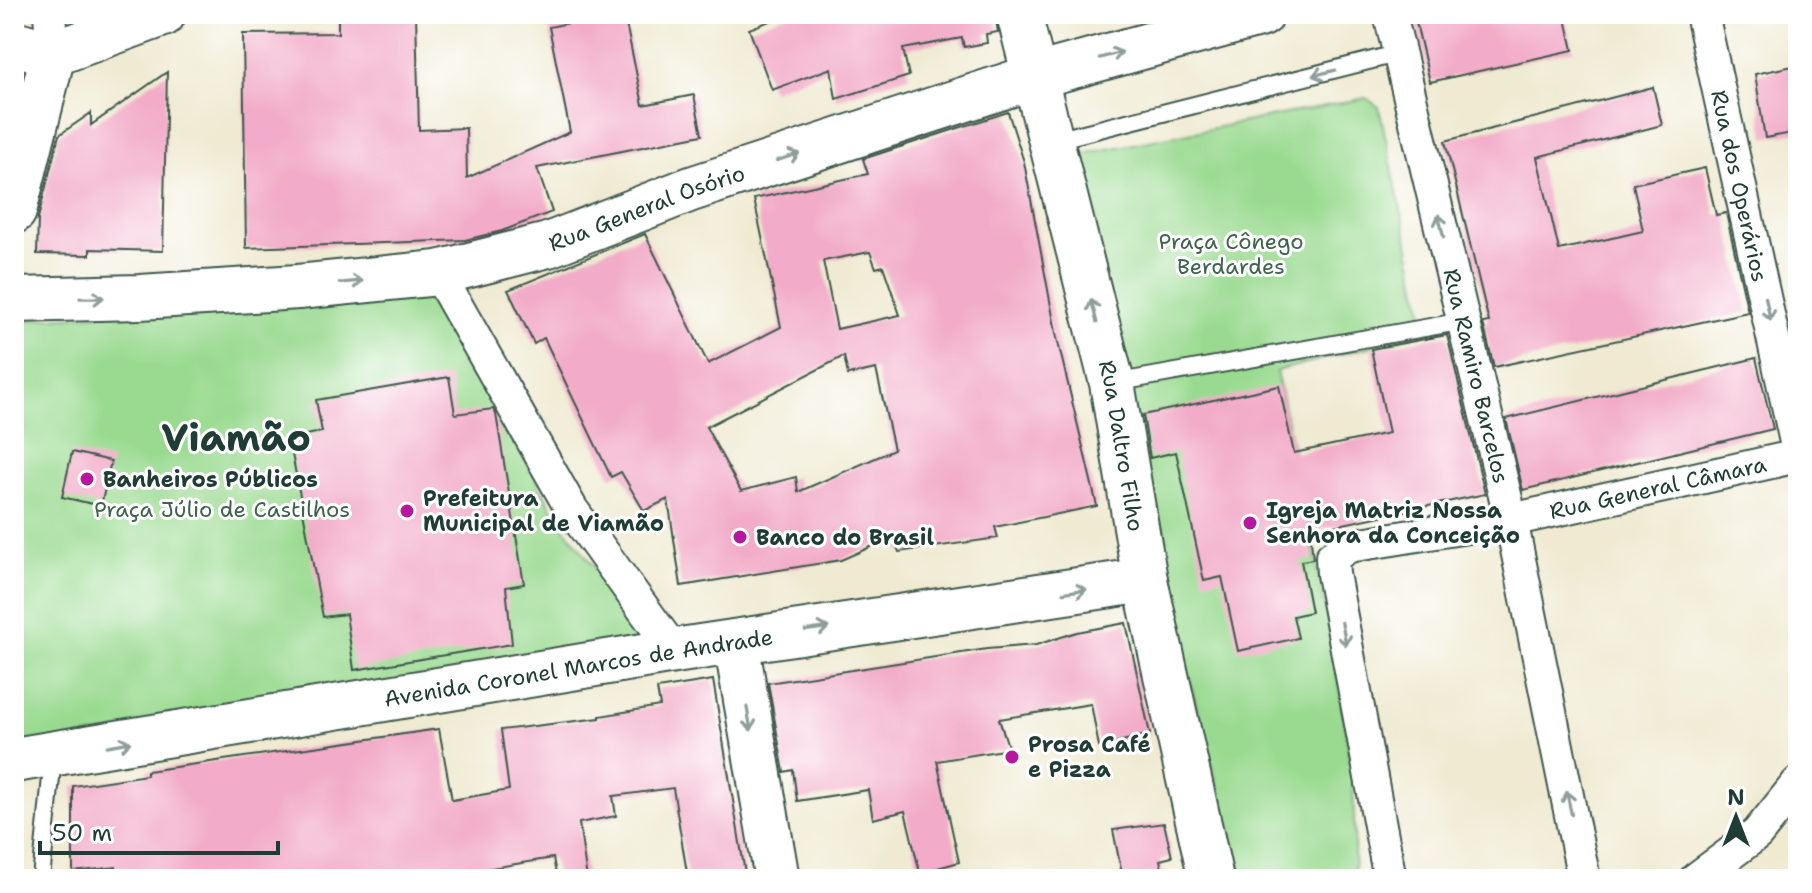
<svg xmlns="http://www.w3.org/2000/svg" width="1812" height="893" font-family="'Shantell Sans',sans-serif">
<rect width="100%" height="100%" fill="#fff"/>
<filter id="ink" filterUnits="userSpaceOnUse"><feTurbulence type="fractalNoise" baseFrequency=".0125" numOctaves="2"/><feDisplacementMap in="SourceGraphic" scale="16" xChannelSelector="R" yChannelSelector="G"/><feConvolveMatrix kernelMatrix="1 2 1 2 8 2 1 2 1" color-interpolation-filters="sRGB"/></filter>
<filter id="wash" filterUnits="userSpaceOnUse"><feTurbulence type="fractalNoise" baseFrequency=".006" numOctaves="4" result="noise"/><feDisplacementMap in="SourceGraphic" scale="32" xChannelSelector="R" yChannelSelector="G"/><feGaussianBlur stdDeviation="1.8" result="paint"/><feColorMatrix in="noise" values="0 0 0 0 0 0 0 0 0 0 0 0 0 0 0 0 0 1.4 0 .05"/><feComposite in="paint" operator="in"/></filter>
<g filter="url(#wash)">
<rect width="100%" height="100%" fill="#efead1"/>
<g fill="#9ada90" stroke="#5c8c62" stroke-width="2">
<path d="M1366,98L1379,107L1427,332L1276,371C1305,506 1336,643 1352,781C1356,813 1353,847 1355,879H1243L1181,650L1078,155Z"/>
<polygon points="431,288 558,519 652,643 14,748 14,321"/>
</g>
<g id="blocks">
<g fill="#f2abc8" fill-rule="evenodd">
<polygon points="338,14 416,14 419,130 466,128 467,178 570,132 549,27 613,14 624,14 643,105 694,95 702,135 537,168 552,212 502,231 465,240 246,248 243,34 338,33"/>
<polygon points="788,14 995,14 998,32 986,34 987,43 964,47 962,38 903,49 909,76 836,99 831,68 772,90 749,29"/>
<polygon points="1414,14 1565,14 1573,50 1430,82"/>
<polygon points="1798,65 1798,132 1765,138 1755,74"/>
<polygon points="167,72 163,251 90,249 90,255 37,254 38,218 59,135 91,113 91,125"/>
<polygon points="1653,87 1662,125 1537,157 1559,250 1643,231 1633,184 1705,168 1716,215 1726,213 1748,312 1494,367 1483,323 1489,322 1445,141"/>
<path d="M1008,112L1024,162L1057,338L1097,506L995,527L998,538L899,552L893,537L841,560L681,586L668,499L644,511L621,472L611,477L544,338L534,344L508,290L645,234L708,364L781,327L754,199L868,174L863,159ZM870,252L876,268L883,266L900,315L837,329L823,261ZM844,356L848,375L876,369L894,450L798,492L796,477L741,491L706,427Z"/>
<polygon points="1447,335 1485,494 1310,531 1313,559 1301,561 1311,612 1293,616 1298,638 1238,651 1222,577 1204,581 1176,452 1150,458 1143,415 1279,386 1294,453 1389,433 1371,349"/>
<polygon points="1756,358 1773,429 1523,490 1506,419"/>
<polygon points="449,377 455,414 493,409 496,414 524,584 506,587 512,644 354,670 346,614 323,617 289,438 322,432 316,400"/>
<polygon points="72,452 111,461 101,506 62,497"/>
<polygon points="1126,623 1150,734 1099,747 1091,704 999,719 1009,749 937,761 959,862 920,873 905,811 873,819 868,790 797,801 793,770 784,772 768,683 987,649 1036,645 1077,632"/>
<polygon points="713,680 746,879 688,879 673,788 613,796 616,816 579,823 587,879 557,879 553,858 442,876 443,879 117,879 116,867 73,872 73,786 147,775 147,771 196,764 439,729 452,800 509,790 501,730 600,718 600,716 660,706 657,689"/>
<polygon points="1164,823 1172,857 1160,860 1164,879 1123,879 1113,830"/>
</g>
</g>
</g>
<g filter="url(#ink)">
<use href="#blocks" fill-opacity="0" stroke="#3e574c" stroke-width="2"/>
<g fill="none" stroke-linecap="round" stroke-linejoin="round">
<g stroke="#3e574c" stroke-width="20">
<g id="lane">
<polyline points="1052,141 1400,53"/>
<polyline points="1114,383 1464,321"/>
<polyline points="41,879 53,757"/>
</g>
</g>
<g stroke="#3e574c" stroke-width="36">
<g id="street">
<polyline points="50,14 53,54"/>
<path id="s1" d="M1390,14L1511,520L1584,879"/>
<path id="s2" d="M1702,14L1798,451"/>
<polyline points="438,273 572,510 674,651"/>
<path id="s3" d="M1390,879L1333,574L1332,557L1349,546L1511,520L1798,456"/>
<polyline points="1696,879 1757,834 1798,783"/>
</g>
</g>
<g stroke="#3e574c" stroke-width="48">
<g id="secondary">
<path id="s4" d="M1019,14L1112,383L1145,580L1211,879"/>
<polyline points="14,43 53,54 163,14"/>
<polyline points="14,211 53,54"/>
<path id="s5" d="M14,300L140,297L298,287L438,273L548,245L691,189L1036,76L1262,14"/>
<polyline points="736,642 777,879"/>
<path id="s6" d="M14,760L674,651L1145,580"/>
</g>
</g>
<use href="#lane" stroke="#fff" stroke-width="16"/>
<use href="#street" stroke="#fff" stroke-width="32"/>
<use href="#secondary" stroke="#fff" stroke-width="44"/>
</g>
<defs><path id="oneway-shaft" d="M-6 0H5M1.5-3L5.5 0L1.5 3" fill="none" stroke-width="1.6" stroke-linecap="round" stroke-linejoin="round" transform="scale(2)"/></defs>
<g stroke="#8f9e9a">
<use href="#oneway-shaft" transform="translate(1111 55) rotate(-15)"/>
<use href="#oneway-shaft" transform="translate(1324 73) rotate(166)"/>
<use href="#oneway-shaft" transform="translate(788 157) rotate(-18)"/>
<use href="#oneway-shaft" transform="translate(1441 226) rotate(-103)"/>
<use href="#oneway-shaft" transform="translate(351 282) rotate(-5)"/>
<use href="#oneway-shaft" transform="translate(92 298) rotate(-1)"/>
<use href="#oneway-shaft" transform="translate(1768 309) rotate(78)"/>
<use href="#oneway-shaft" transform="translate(1094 311) rotate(-104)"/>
<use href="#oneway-shaft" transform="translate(1075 591) rotate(-8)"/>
<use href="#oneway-shaft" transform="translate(817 629) rotate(-8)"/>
<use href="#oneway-shaft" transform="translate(1344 634) rotate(79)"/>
<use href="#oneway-shaft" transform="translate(749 719) rotate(80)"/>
<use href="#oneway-shaft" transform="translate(119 744) rotate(-10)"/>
<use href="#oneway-shaft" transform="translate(1569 803) rotate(-102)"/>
</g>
</g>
<g fill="#b5179e" stroke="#fff" stroke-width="3">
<circle cx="87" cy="479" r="8"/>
<circle cx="407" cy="511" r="8"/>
<circle cx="1250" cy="523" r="8"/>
<circle cx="740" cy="537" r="8"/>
<circle cx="1012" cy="757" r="8"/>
</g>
<g text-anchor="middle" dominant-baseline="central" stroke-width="6" stroke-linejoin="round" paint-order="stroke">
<g font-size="22" fill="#1f3d34" stroke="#fff">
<text stroke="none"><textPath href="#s2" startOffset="176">Rua dos Operários</textPath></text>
<text stroke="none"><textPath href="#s5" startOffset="644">Rua General Osório</textPath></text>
<text stroke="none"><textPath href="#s1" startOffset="372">Rua Ramiro Barcelos</textPath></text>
<text stroke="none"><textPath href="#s4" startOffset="444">Rua Daltro Filho</textPath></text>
<text stroke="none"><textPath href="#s3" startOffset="662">Rua General Câmara</textPath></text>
<text stroke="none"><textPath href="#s6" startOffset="572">Avenida Coronel Marcos de Andrade</textPath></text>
</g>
<g font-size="22" fill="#3e644b" stroke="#fff">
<text x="1231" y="241">Praça Cônego<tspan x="1231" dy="25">Berdardes</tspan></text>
<text x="222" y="509">Praça Júlio de Castilhos</text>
</g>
<g font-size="22" font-weight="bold" fill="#1f3d34" stroke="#fff" text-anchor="start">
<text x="103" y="479">Banheiros Públicos</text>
<text x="423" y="498">Prefeitura<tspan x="423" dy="25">Municipal de Viamão</tspan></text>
<text x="1266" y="510">Igreja Matriz Nossa<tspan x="1266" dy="25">Senhora da Conceição</tspan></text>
<text x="756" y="537">Banco do Brasil</text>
<text x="1028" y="744">Prosa Café<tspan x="1028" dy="25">e Pizza</tspan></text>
</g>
<g font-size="38" font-weight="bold" fill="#1f3d34" stroke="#fff">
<text x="236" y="437">Viamão</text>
</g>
</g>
<rect width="1812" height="893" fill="none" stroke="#fff" stroke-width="48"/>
<g transform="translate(1736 817)" stroke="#ffffff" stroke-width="6" paint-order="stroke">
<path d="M0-6L14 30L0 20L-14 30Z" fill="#1f3d34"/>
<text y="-12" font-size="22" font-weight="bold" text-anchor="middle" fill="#1f3d34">N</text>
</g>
<path d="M40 841v12h238v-12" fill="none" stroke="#1f3d34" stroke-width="4"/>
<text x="52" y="841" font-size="24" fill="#1f3d34" stroke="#ffffff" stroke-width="6" paint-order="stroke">50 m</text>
</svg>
